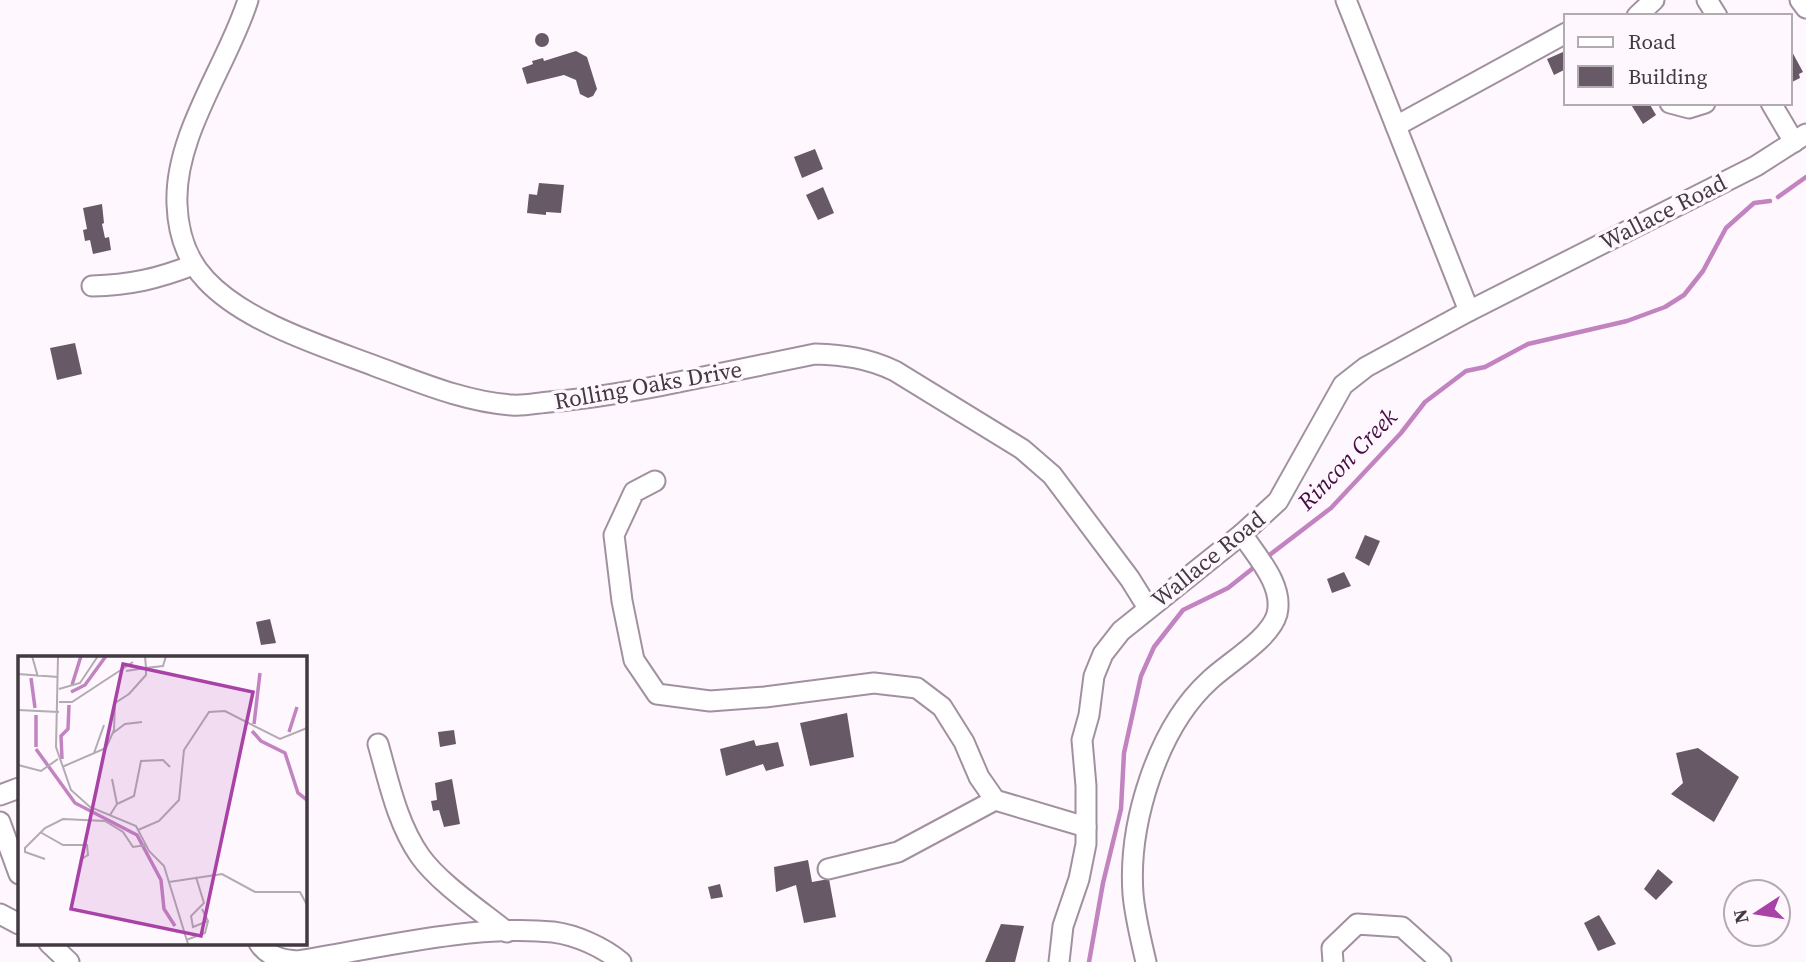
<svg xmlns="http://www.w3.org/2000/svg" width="1806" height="962" font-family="'Source Serif 4',serif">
<rect width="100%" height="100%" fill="#fff7fe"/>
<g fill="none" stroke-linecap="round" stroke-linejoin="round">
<g stroke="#c284c0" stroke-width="4.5">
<polyline points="1778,197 1806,177"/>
<polyline points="1267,557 1331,508 1401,433 1425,402 1466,371 1485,367 1528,344 1627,321 1665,307 1684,295 1703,271 1726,228 1754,203 1770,201"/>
<polyline points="1089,962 1103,883 1121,809 1124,753 1141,676 1154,647 1183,610 1228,588 1257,565"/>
</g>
</g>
<g fill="#685967">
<circle cx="542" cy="40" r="7"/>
<polygon points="1790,48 1803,72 1799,74 1800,78 1790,83"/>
<polygon points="576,51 587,57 597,89 593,96 588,98 580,94 576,80 564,75 527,84 522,68 533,64 532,61 543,58 544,61"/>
<polygon points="1563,52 1566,59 1566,69 1554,75 1547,59"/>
<polygon points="1630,103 1649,103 1656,115 1643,124"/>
<polygon points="815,149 823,169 802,178 794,157"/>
<polygon points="539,183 564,185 561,213 546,212 546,215 527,213 529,194 537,195"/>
<polygon points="823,187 834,213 818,220 806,195"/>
<polygon points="102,204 104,223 102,224 105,238 109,237 111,250 93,254 90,240 85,241 83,230 87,229 83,208"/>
<polygon points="75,343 82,374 57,380 50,348"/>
<polygon points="1365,535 1380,541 1369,566 1355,558"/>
<polygon points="1344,572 1351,586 1332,593 1327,579"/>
<polygon points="270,619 276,643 261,645 256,622"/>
<polygon points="847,713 854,757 810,766 800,723"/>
<polygon points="454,730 456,744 440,747 438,732"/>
<polygon points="754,740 756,746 778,742 784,766 766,771 763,764 726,776 720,749"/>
<polygon points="1698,748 1739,777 1714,822 1671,794 1683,783 1676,753"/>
<polygon points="452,779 460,824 444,827 439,810 433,811 431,801 437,800 435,783"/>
<polygon points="808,860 812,882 829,879 836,917 804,923 796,885 776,892 774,867"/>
<polygon points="1658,869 1673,882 1656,900 1644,889"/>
<polygon points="720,884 723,897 711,899 708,887"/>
<polygon points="1599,915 1616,944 1598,951 1584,923"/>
<polygon points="1001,924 1024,926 1015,962 985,962"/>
</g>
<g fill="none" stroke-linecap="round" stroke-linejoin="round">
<g stroke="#a191a0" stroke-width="23">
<g id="minor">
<path d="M248,0C228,64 174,135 177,204C178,233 186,259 206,280C245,322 322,346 375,366C419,382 465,402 512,405C524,406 537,403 549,402C587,399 622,393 659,386C711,375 763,365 815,354C844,355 868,358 895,371L1022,449L1052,475L1130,579L1148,608"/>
<polyline points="1346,0 1469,311"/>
<polyline points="1707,0 1717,16"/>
<polyline points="1800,0 1806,8"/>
<polyline points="1637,16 1654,0"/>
<polyline points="1670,103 1689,108 1705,103"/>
<polyline points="1771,103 1794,142"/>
<polyline points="1396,126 1566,33"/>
<path d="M92,286C130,285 157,279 193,265"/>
<polyline points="655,481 634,492 614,535 622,601 634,660 657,694 710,701 765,697 874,683 917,688 942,707 964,742 979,777 995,800 1086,827"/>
<path d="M378,744C389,782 397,823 420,856C439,883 481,911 507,932"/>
<polyline points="0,795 19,788"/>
<polyline points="0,822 19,874"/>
<polyline points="828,869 898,852 995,800"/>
<polyline points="0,914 19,924"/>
<polyline points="49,943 69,962"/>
<path d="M259,943C268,957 283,960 298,961C378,948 474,924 553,932C576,935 603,947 621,962"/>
<polyline points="1059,962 1063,926 1079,879 1086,844 1086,786 1082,740 1089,715 1094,676 1103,654 1121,631 1242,534 1278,501 1343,385 1366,367 1469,311 1756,166 1806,134"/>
<path d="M1146,962C1141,940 1135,917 1133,894C1128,824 1157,728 1210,680C1229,662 1270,639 1277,614C1284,585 1257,557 1242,534"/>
<polyline points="1333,962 1332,948 1357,924 1402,927 1441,962"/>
</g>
</g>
<use href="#minor" stroke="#fff" stroke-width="19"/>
</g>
<g text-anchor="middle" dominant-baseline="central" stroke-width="7" stroke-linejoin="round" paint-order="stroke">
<g font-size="23" fill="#413a41" stroke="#fff7fe">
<text transform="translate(1663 212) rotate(-27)">Wallace Road</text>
<text transform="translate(648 385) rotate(-10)">Rolling Oaks Drive</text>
<text transform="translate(1208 559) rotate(-39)">Wallace Road</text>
</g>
<g font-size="24" font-style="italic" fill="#450c44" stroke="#fff7fe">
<text transform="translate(1347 459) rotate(-46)">Rincon Creek</text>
</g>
</g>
<g transform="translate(18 656)">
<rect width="289" height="289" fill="#fff7fe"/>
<path fill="none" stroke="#c284c0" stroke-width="3.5" d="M13,22L17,52M54,29L63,0M53,36L67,29L88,0M18,59V91M236,68L242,17M234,75L243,85L267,97L280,137L289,144M271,76L279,51M18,93L57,147L119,179L143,224L146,253L157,270M44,103L43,80L50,73L51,49"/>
<path fill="none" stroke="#b3abb2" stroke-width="2" d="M14,0L20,21M40,0L38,91L53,134L72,151L118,170L131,195L146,210L170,288M108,15L128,12L127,0M0,18L40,21M41,33L62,27L80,0M41,46H54L115,6M0,54L41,56M95,77L107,68L124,66M76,97L86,69M0,109L23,115L40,103M44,111L88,92L96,74L97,47L111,38L128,19V12L145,10L148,0M94,123L99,148M92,159L99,148L116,140L123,105L145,104L152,111M120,174L141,165L161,144L166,94L191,56L207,55L262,83L289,72M22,176L45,189H69L70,199L62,204M27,203L7,196V192L27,172L45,163L87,165L105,176L115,191L128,189M178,221L186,247L173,260L175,271L190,265L184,253M151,226L204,218L237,236H282L289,249M168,284L187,277L190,265"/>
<path fill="#a842a7" fill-opacity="0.15" stroke="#a842a7" stroke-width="3.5" d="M105,8L235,36L183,280L53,253Z"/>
<rect width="289" height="289" fill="none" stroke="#413a41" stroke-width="3.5"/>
</g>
<rect x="1564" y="14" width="228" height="91" fill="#fff7fe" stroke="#b3abb2" stroke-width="2"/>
<rect x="1578" y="37" width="35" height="10" fill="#ffffff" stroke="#b3abb2" stroke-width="2"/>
<text x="1628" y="49" font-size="21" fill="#413a41">Road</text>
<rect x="1578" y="66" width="35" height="21" fill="#685967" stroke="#b3abb2" stroke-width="2"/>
<text x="1628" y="84" font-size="21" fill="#413a41">Building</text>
<g transform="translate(1757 913) rotate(258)"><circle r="33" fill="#fff7fe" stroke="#b3abb2" stroke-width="2"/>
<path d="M0-5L12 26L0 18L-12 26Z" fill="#a842a7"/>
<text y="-10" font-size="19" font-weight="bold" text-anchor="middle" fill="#413a41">N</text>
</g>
</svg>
